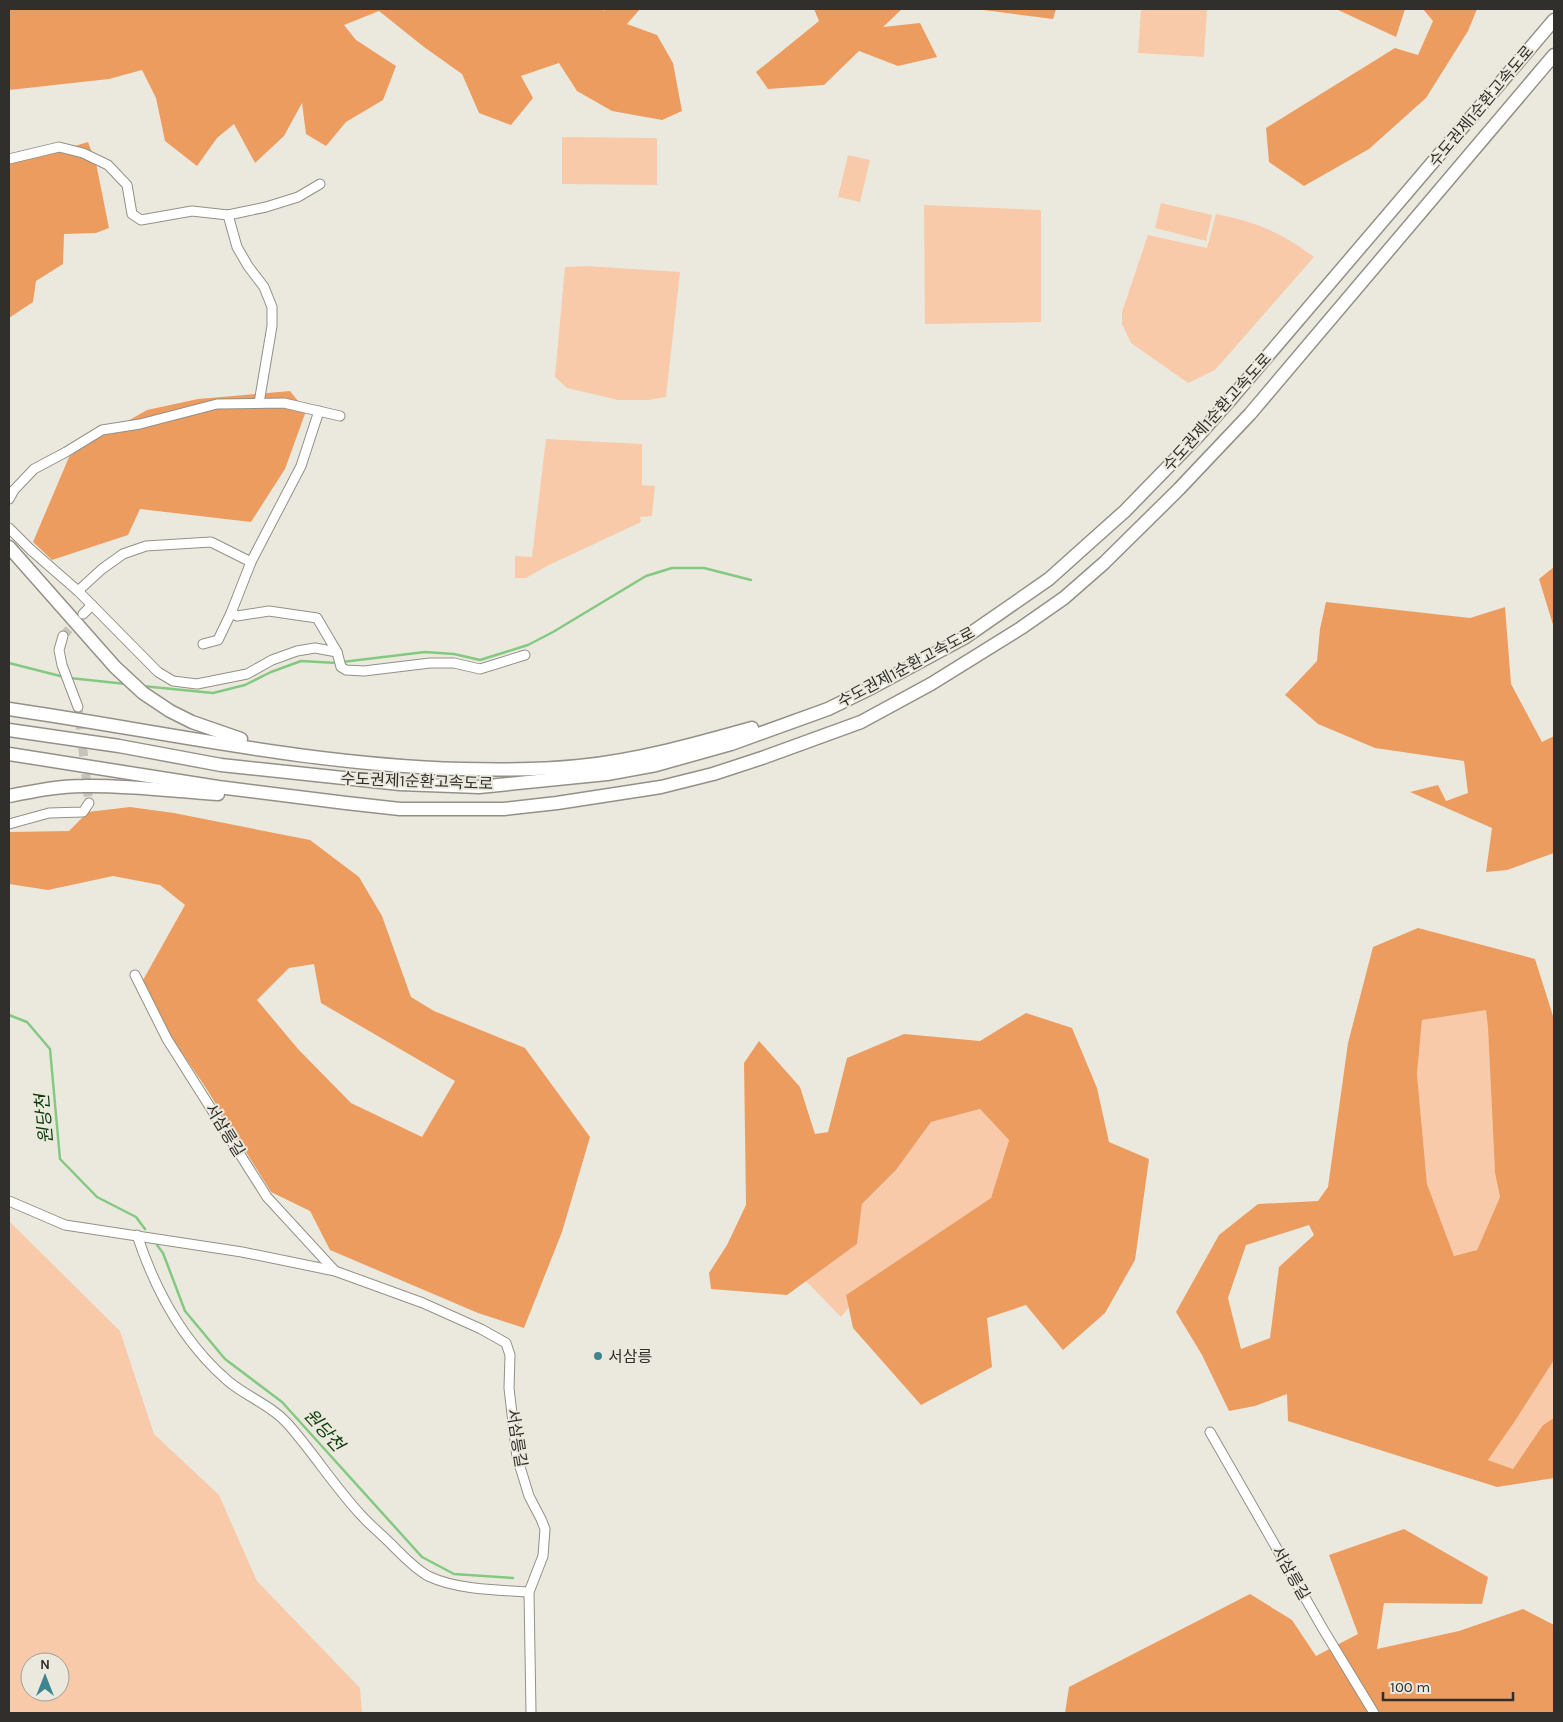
<svg xmlns="http://www.w3.org/2000/svg" width="1563" height="1722" font-family="Karla,'Noto Sans KR',sans-serif">
<rect width="100%" height="100%" fill="#ebe9de"/>
<g fill="#f8caaa" fill-rule="evenodd">
<polygon points="1141,9 1207,10 1204,57 1138,53"/>
<polygon points="562,137 657,138 657,185 562,184"/>
<polygon points="848,155 870,160 860,202 838,197"/>
<polygon points="1161,203 1212,215 1206,241 1155,228"/>
<polygon points="924,205 1041,210 1041,322 925,324"/>
<path d="M1216,214C1256,222 1281,232 1314,257L1215,370L1188,383L1131,343L1122,324V312L1148,235L1207,248Z"/>
<polygon points="586,266 680,272 666,397 648,400 618,400 567,388 555,377 565,267"/>
<polygon points="546,439 642,444 642,485 655,486 652,516 640,517 641,522 547,566 526,578 515,578 515,556 532,557"/>
<polygon points="1486,1009 1488,1028 1495,1173 1500,1197 1477,1250 1454,1256 1427,1184 1417,1074 1422,1020"/>
<polygon points="980,1109 1009,1140 991,1198 846,1295 849,1307 841,1317 806,1281 857,1244 862,1204 896,1170 931,1122"/>
<path d="M9,1221L120,1331L154,1434L219,1495L257,1581L360,1688L362,1713H9ZM30,1662H60V1692H30Z"/>
<polygon points="1554,1360 1554,1418 1543,1425 1513,1469 1488,1460 1515,1421"/>
</g>
<g fill="#ed9c60" fill-rule="evenodd">
<polygon points="9,9 602,9 604,11 605,9 640,9 627,24 657,35 673,63 682,111 662,120 612,111 577,91 559,63 521,76 533,98 511,125 479,113 462,74 424,47 379,11 344,25 356,40 396,66 383,100 346,122 326,146 306,134 302,103 284,136 255,163 234,124 217,138 197,166 165,141 156,98 142,70 109,79 9,90"/>
<polygon points="814,9 902,9 883,27 920,23 937,57 898,66 859,51 824,85 768,89 756,72 819,21"/>
<polygon points="976,9 1056,9 1053,19"/>
<polygon points="1336,9 1405,9 1396,37"/>
<polygon points="1423,9 1477,9 1468,31 1426,98 1369,149 1304,186 1269,162 1266,128 1395,48 1418,55 1433,21"/>
<polygon points="88,142 96,163 109,228 96,233 64,234 63,264 36,281 33,302 9,318 9,161 48,154"/>
<polygon points="290,391 306,411 285,469 251,522 140,509 128,535 52,560 33,542 69,457 84,446 147,410 198,399"/>
<polygon points="1554,567 1554,628 1539,579"/>
<polygon points="1326,602 1470,618 1505,607 1511,684 1542,742 1554,736 1554,853 1507,870 1486,872 1492,828 1410,792 1438,785 1446,801 1468,793 1464,761 1375,748 1318,724 1285,695 1317,661 1320,629"/>
<path d="M130,807L174,813L310,840L359,877L382,916L411,997L434,1011L525,1048L590,1137L562,1232L524,1328L478,1313L330,1250L310,1211L271,1192L204,1085L138,989L185,905L160,885L113,876L48,890L9,884V832L69,831L88,812ZM314,964L321,1003L455,1081L422,1137L351,1103L298,1049L257,1000L289,968Z"/>
<path d="M1418,928L1535,959L1554,1019V1360L1515,1421L1488,1460L1513,1469L1543,1425L1554,1418V1478L1497,1487L1288,1421L1287,1394L1255,1406L1229,1411L1202,1355L1176,1312L1219,1235L1258,1204L1318,1201L1328,1187L1348,1043L1373,947ZM1486,1010L1488,1028L1495,1173L1500,1197L1477,1250L1454,1256L1427,1184L1417,1074L1422,1020ZM1309,1225L1314,1235L1279,1267L1270,1338L1241,1349L1228,1298L1246,1245Z"/>
<polygon points="1026,1013 1072,1028 1097,1088 1109,1142 1149,1159 1135,1260 1105,1313 1063,1350 1026,1305 987,1318 992,1367 921,1405 853,1328 846,1295 991,1198 1009,1140 980,1109 931,1122 896,1170 862,1204 857,1244 787,1295 711,1289 709,1273 727,1245 746,1205 744,1063 759,1041 800,1087 815,1134 828,1132 847,1058 904,1034 980,1041"/>
<polygon points="1404,1529 1488,1577 1482,1604 1384,1603 1377,1649 1459,1631 1523,1609 1554,1625 1554,1713 1065,1713 1069,1687 1250,1594 1292,1620 1316,1656 1358,1634 1329,1555"/>
</g>
<g fill="none" stroke-linecap="round" stroke-linejoin="round">
<g stroke="#84c981" stroke-width="2.5">
<polyline points="342,662 425,652 454,654 480,660 528,645 553,632 646,576 672,568 704,568 751,580"/>
<polyline points="9,663 64,677"/>
<polyline points="70,678 126,684"/>
<polyline points="142,686 213,693 245,685 271,672 301,661 337,663"/>
<polyline points="9,1015 27,1022 50,1049 60,1159 97,1197 136,1217 145,1229"/>
<polyline points="157,1245 163,1253 185,1311 225,1359 282,1402 422,1557 454,1574 513,1578"/>
</g>
<g stroke="#c6c4ba" stroke-width="9" stroke-dasharray="9 4.5" stroke-linecap="butt">
<polyline points="63,636 83,614"/>
<polyline points="78,707 89,803"/>
</g>
<g stroke="#939187" stroke-width="11">
<g id="minor">
<polyline points="9,159 59,147 83,153 108,165 127,185 132,214 141,220 192,211 228,215 266,207 298,197 320,184"/>
<polyline points="228,215 237,247 248,266 264,287 272,307 272,326 259,403"/>
<polyline points="9,499 14,490 34,469 66,452 102,430 140,424 217,404 284,403 340,416"/>
<polyline points="9,528 31,550 78,591 158,672 173,681 197,684 247,674 272,660 297,651 315,648 337,652"/>
<polyline points="78,591 102,569 123,554 146,546 211,542 251,562"/>
<polyline points="231,613 237,616 269,611 317,618 337,652 341,667 346,670 364,671 430,663 454,663 480,669 525,655"/>
<polyline points="83,614 92,605"/>
<polyline points="63,636 59,650 62,665 78,707"/>
<polyline points="203,644 218,640 231,613 251,562 301,466 319,411"/>
<polyline points="9,824 49,813 83,812 89,803"/>
<polyline points="135,975 167,1039 267,1197 335,1271"/>
<polyline points="9,1201 65,1225 242,1252 335,1271 423,1303 481,1329 506,1343 510,1355 509,1388 517,1457 529,1496 541,1519 545,1529 543,1556 529,1592 531,1713"/>
<path d="M137,1235C155,1290 184,1343 228,1381C247,1397 271,1405 287,1423C313,1452 334,1486 361,1515C370,1525 381,1534 391,1544C402,1555 414,1568 428,1576C458,1590 497,1590 529,1592"/>
<polyline points="1210,1432 1323,1629 1374,1713"/>
</g>
</g>
<g stroke="#939187" stroke-width="15">
<g id="highway">
<polyline points="9,547 115,667 143,693 170,711 192,722 241,739"/>
<path d="M9,709C160,731 309,765 462,769C501,770 540,770 579,766C638,760 695,744 752,728"/>
<polyline points="9,730 119,746 221,765 400,784 479,787 607,774 656,765 731,744 828,709 873,687 964,638 1049,579 1088,544 1125,511 1198,436 1230,400 1554,20"/>
<polyline points="9,754 218,787 346,803 400,809 504,809 557,803 661,787 713,774 762,758 861,722 931,684 1021,628 1064,598 1104,563 1179,489 1250,414 1554,55"/>
<path d="M9,796C34,791 59,786 84,786C129,785 173,791 218,794"/>
</g>
</g>
<use href="#minor" stroke="#fff" stroke-width="9"/>
<use href="#highway" stroke="#fff" stroke-width="12"/>
</g>
<circle fill="#3f8590" stroke="#ebe9de" stroke-width="2" cx="598" cy="1356" r="5"/>
<g text-anchor="middle" dominant-baseline="central" stroke-width="4" stroke-linejoin="round" paint-order="stroke">
<g font-size="16" fill="#302f2b" stroke="#ebe9de">
<text transform="translate(1481 106) rotate(-50)">수도권제1순환고속도로</text>
<text transform="translate(1217 412) rotate(-48)">수도권제1순환고속도로</text>
<text transform="translate(906 667) rotate(-28)">수도권제1순환고속도로</text>
<text transform="translate(417 781) rotate(2)">수도권제1순환고속도로</text>
<text transform="translate(225 1130) rotate(58)">서삼릉길</text>
<text transform="translate(517 1438) rotate(81)">서삼릉길</text>
<text transform="translate(1291 1573) rotate(60)">서삼릉길</text>
</g>
<g font-size="16" fill="#302f2b" stroke="#ebe9de" text-anchor="start">
<text x="608" y="1356">서삼릉</text>
</g>
<g font-size="18" font-style="italic" fill="#0c3d0d" stroke="#ebe9de">
<text transform="translate(44 1119) rotate(-95)">원당천</text>
<text transform="translate(324 1430) rotate(48)">원당천</text>
</g>
</g>
<rect width="1563" height="1722" fill="none" stroke="#302f2b" stroke-width="20"/>
<g transform="translate(45 1677)"><circle r="24" fill="#ebe9de" stroke="#a09f96"/>
<path d="M0-4L9 19L0 12L-9 19Z" fill="#3f8590"/>
<text y="-8" font-size="14" font-weight="bold" text-anchor="middle" fill="#302f2b">N</text>
</g>
<path d="M1383 1692v8h130v-8" fill="none" stroke="#302f2b" stroke-width="2.5"/>
<text x="1390" y="1692" font-size="15" fill="#302f2b" stroke="#ebe9de" stroke-width="4" paint-order="stroke">100 m</text>
</svg>
